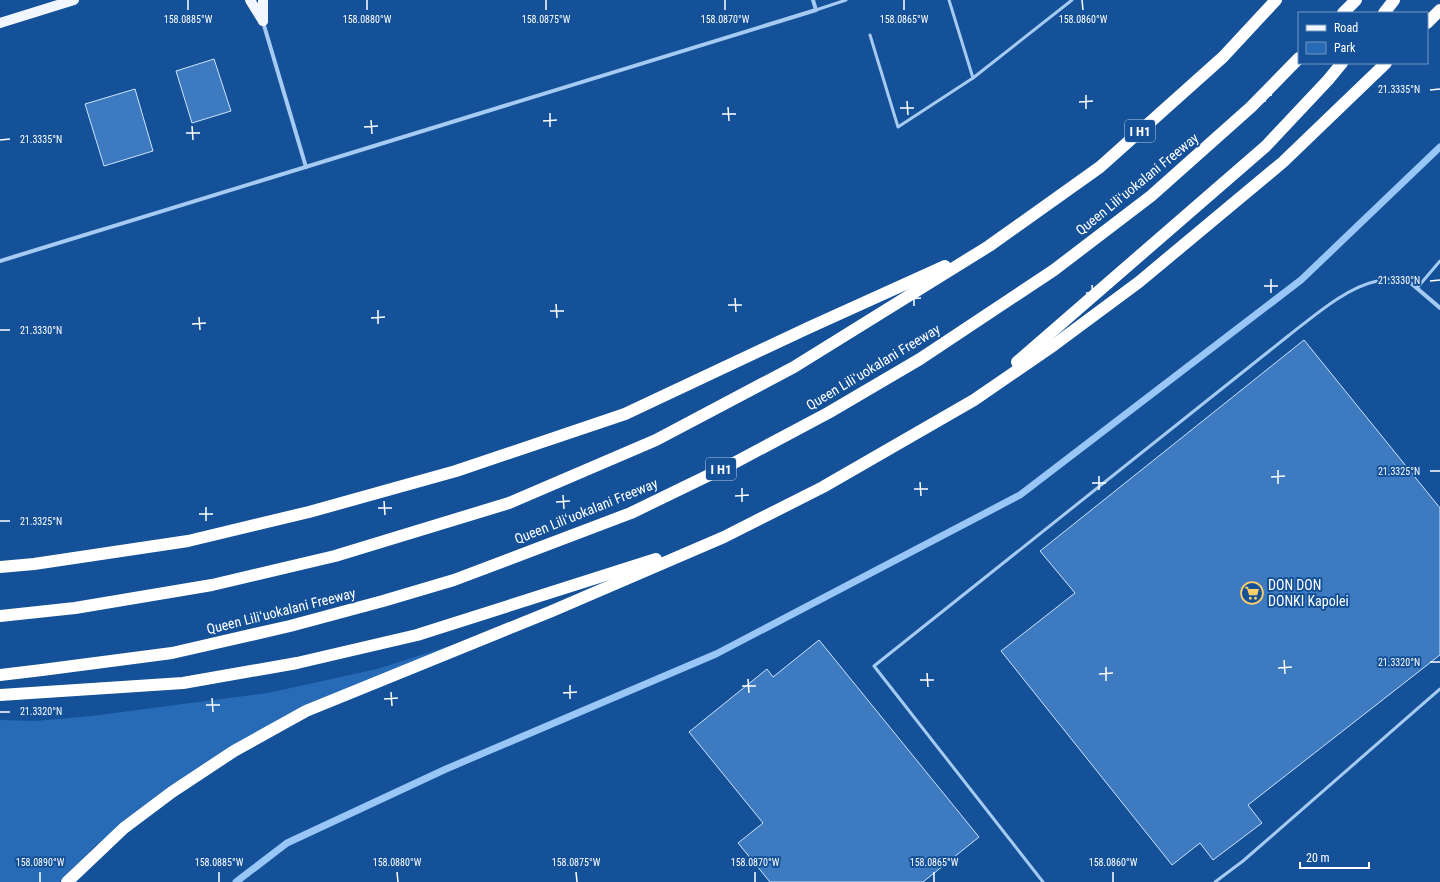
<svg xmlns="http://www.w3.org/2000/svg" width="1440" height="882" font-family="'Roboto Condensed',sans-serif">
<rect width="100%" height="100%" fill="#145198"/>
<polygon fill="#276bb6" points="490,633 328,696 151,801 96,845 59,882 0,882 0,720 36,721 91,716 268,693 377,669"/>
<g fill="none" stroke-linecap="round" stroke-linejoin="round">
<polyline stroke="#98c6f6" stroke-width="7" points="236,882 287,843 446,769 716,654 1020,495 1301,280 1440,147"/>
</g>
<g fill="#3d7ac0" stroke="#cee4fd">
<polygon points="214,59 231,111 192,123 176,71"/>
<polygon points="135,89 153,151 104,166 85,104"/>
<polygon points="1304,340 1440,508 1440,655 1248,805 1262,823 1213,860 1200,843 1172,865 1001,651 1075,593 1040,551"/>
<polygon points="819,640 979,837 923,882 770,882 738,843 763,823 689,732 767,669 773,677"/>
</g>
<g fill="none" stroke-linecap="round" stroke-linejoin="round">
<g stroke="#a6cbf3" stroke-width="3">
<polyline points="949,0 973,78 1072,0"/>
<polyline points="816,10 846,0"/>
<polyline points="870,35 898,127 973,78"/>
<polyline points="1417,288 1440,261"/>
<path d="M1043,882L874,666L1288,336C1314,316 1345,288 1377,281C1386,278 1395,278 1405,278"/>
<polyline points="1215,882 1243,861 1440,689"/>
</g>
<g stroke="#a6cbf3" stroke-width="4">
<polyline points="263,22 306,167"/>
<polyline points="0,261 816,10 813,0"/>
<polyline points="1405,278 1440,308"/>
</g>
<g stroke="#f2f7ff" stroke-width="10">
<polyline points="250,0 263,21"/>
<polyline points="263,0 263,21"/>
<polyline points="0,23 74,0"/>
</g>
<g stroke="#fff" stroke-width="12">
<polyline points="1343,13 1356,0"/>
<polyline points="1384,13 1394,0"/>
<polyline points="1427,23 1440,10"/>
<polyline points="1017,362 1266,146 1328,80 1342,63"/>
<polyline points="0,567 34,564 188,541 309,512 456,471 625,414 808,328 945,266"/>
<polyline points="0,616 75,608 212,585 335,556 509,503 656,440 794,367 989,246 1100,167 1223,57 1276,0"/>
<polyline points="0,675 42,670 172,653 290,626 383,601 454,580 631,513 734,463 828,413 920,359 1054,270 1151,196 1251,107 1299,58"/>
<polyline points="0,695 183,683 297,663 417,635 656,559"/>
<polyline points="67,882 124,828 172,792 234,751 306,711 552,611 724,537 823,487 974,400 1054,345 1139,282 1283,162 1386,63"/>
</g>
</g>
<path fill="none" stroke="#fff" stroke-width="1.5" d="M188,0V10M367,0V10M546,0V10M725,0V10M904,0V10M1082,0L1083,10M1264,88L1265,102M1430,90L1440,89M1086,95V109M1258,96L1272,95M907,101L908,115M1079,102L1093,101M728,107L729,121M900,108H914M550,113V127M722,114H736M371,120L372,134M543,121L557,120M192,126L193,140M364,127L378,126M186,133H200M0,140L10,139M1271,279V293M1430,281L1440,280M1092,285L1093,299M1264,286H1278M914,292V306M1086,293L1100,292M735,298L736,312M907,299L921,298M556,304L557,318M728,305H742M378,310V324M550,311H564M199,317L200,330M371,318L385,317M192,324L206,323M0,330H10M1278,470V484M1430,471H1440M1099,476V490M1271,477L1285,476M920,482L921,496M1092,483H1106M742,488V502M914,489H928M563,495L564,509M735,496L749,495M384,501L385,515M556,502L570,501M206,507V521M378,508H392M199,514H213M0,521H10M1284,660L1285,674M1430,662H1440M1106,667V681M1278,668L1292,667M927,673L928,687M1099,674L1113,673M748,679L749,693M920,680H934M570,685V699M742,686H756M391,692L392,706M563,693L577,692M212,698L213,712M384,699L398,698M206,705H220M0,712H10M40,872V882M219,872V882M397,872L398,882M576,872L577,882M755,872V882M934,872V882M1113,872V882"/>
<defs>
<g id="supermarket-ring" transform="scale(1.15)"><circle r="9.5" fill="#145198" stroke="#ffd068" stroke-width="1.5"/><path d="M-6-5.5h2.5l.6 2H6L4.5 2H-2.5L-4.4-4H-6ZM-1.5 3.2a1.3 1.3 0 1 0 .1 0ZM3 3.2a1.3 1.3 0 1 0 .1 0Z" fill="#ffd068"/></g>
</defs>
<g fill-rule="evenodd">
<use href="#supermarket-ring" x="1252" y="593"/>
</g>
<g text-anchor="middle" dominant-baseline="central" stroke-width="4" stroke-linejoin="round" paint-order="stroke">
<g fill="#145198" stroke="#b8cbe0" stroke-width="1">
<rect x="1125" y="120" width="30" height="22" rx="3"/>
<rect x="706" y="458" width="30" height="22" rx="3"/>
</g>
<g font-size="13" font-weight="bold" fill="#fff">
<text x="1140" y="131">I H1</text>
<text x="721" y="469">I H1</text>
</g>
<g font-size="14" fill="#fff" stroke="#145198">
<text transform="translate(1137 184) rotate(-39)">Queen Liliʻuokalani Freeway</text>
<text transform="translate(873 367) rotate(-31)">Queen Liliʻuokalani Freeway</text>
<text transform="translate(586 511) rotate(-22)">Queen Liliʻuokalani Freeway</text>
<text transform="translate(281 611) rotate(-14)">Queen Liliʻuokalani Freeway</text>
</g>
<g font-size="14" fill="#fff" stroke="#145198" text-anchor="start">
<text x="1268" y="585">DON DON<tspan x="1268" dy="16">DONKI Kapolei</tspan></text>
</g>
</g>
<g font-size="10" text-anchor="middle" fill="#fff" stroke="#145198" stroke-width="4" stroke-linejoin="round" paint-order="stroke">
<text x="188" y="23">158.0885°W</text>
<text x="367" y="23">158.0880°W</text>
<text x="546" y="23">158.0875°W</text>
<text x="725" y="23">158.0870°W</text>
<text x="904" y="23">158.0865°W</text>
<text x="1083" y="23">158.0860°W</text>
<text x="1399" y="93">21.3335°N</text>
<text x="41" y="143">21.3335°N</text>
<text x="1399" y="284">21.3330°N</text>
<text x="41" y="334">21.3330°N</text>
<text x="1399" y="475">21.3325°N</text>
<text x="41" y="525">21.3325°N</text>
<text x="1399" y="666">21.3320°N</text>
<text x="41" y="715">21.3320°N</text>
<text x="40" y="866">158.0890°W</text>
<text x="219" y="866">158.0885°W</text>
<text x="397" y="866">158.0880°W</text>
<text x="576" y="866">158.0875°W</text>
<text x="755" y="866">158.0870°W</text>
<text x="934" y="866">158.0865°W</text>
<text x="1113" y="866">158.0860°W</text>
</g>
<rect x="1298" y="12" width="130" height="52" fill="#145198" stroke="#7297c1"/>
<rect x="1306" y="25" width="20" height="6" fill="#f2f7ff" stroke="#7297c1"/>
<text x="1334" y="32" font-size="12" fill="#ffffff">Road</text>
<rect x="1306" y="42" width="20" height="12" fill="#276bb6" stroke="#7297c1"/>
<text x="1334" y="52" font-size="12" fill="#ffffff">Park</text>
<path d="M1300 862v6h69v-6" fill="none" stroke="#ffffff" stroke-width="2"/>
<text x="1306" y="862" font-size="12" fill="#ffffff" stroke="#145198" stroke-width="3" paint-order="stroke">20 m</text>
</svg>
